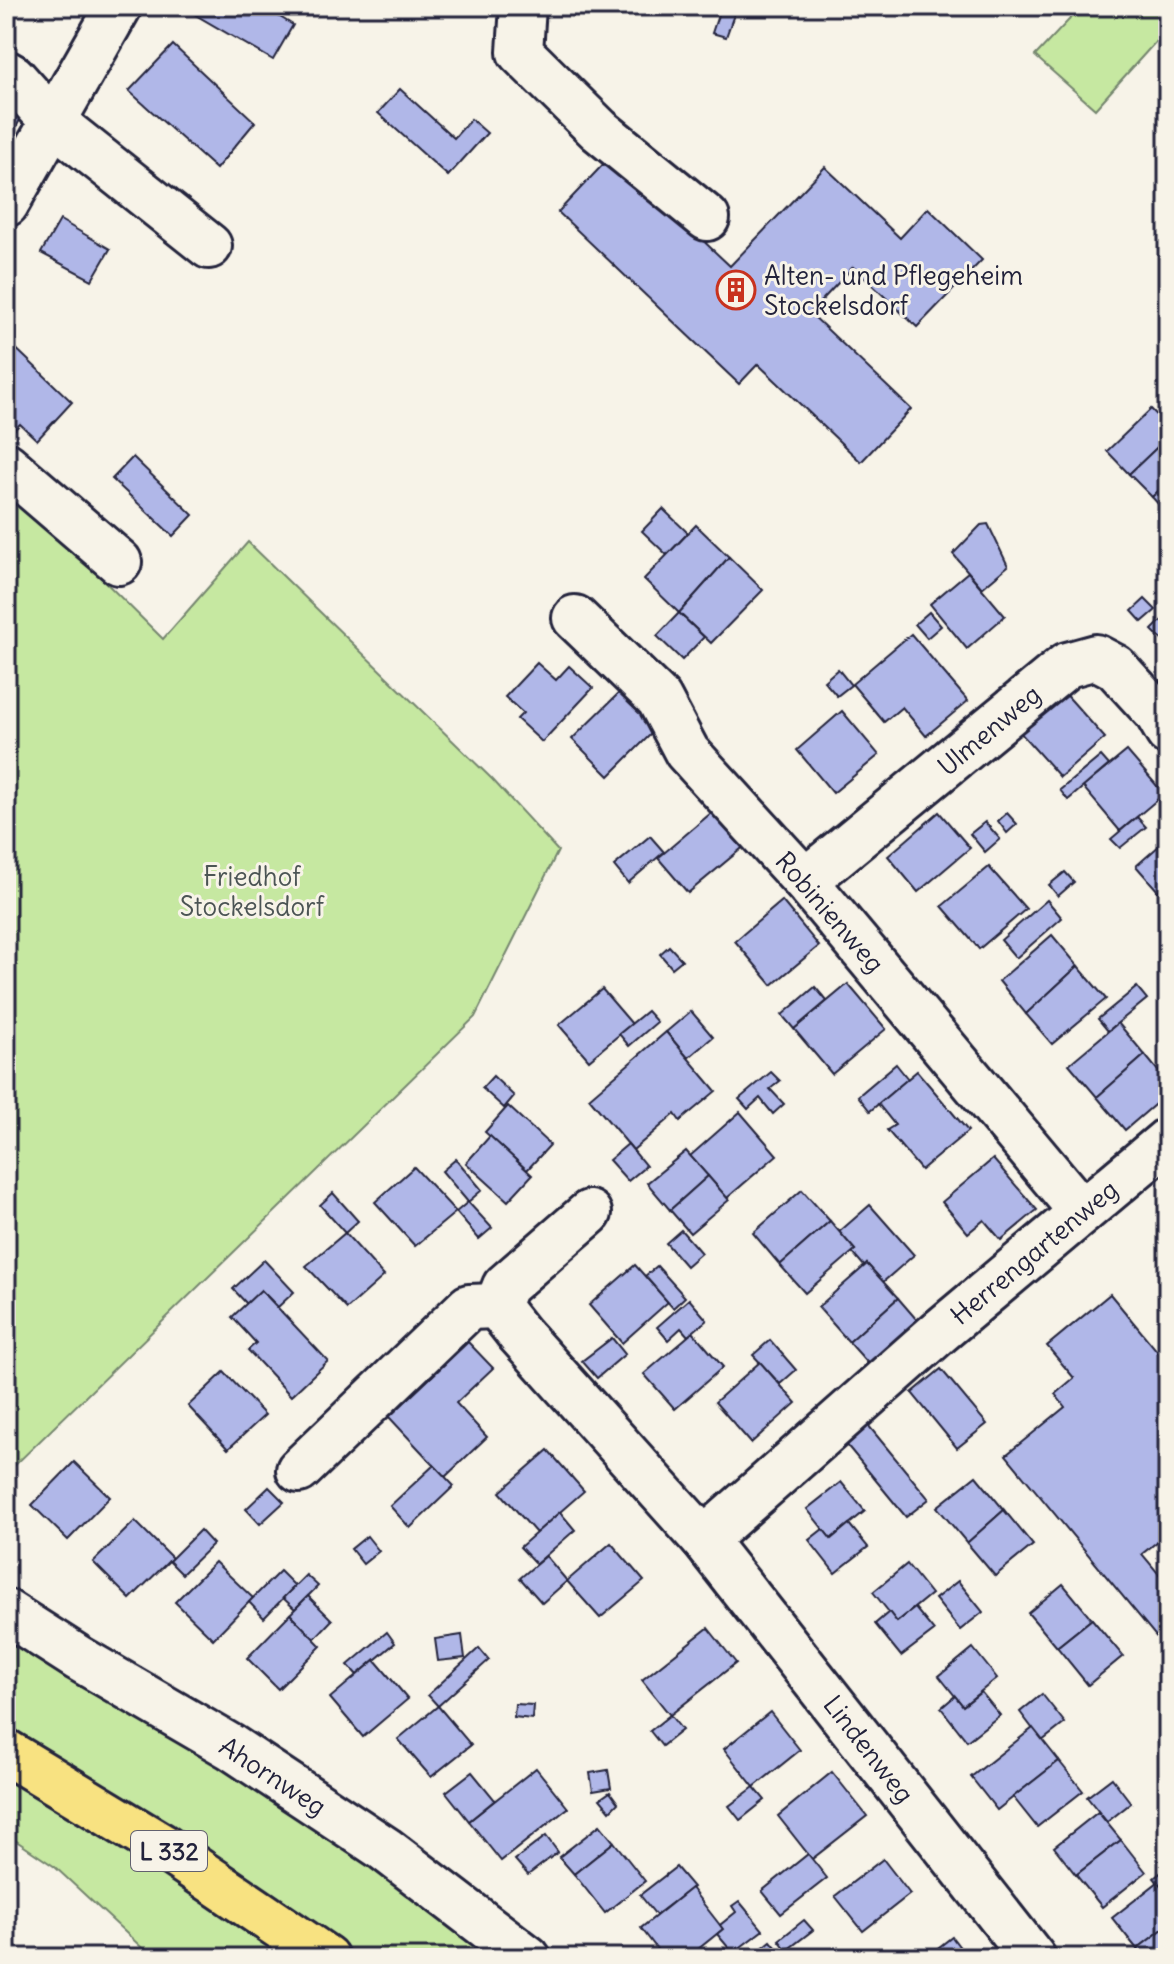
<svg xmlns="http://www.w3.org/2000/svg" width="1174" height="1964" font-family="Delius,sans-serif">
<rect width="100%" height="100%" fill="#f7f3e8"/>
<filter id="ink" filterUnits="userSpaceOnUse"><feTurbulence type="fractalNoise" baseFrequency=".0125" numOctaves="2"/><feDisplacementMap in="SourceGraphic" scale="16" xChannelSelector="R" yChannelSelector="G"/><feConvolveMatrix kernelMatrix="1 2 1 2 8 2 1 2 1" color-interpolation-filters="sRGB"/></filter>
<g filter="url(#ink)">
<g fill="#c6e8a1" stroke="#74856e" stroke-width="2">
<polygon points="1082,6 1168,6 1168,28 1095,109 1035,56"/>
<polygon points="6,484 163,639 248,542 492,779 558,851 475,1017 6,1474"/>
<polygon points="6,1627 384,1871 499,1958 153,1958 55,1867 6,1834"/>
</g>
<g fill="#b0b7e8" stroke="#22223b" stroke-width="2">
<polygon points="183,6 262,6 293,25 273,60 182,7"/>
<polygon points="721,6 737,6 726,37 712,33"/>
<polygon points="173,45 255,122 216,169 129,91"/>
<polygon points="400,89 454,138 471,119 487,133 448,176 378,113"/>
<polygon points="6,103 24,112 11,137 6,134"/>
<polygon points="612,155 730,266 825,167 900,238 928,208 982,260 917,327 853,267 810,313 911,409 861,462 758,364 739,384 558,212"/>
<polygon points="60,220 110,249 92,280 41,253"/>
<polygon points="6,339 72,402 37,440 20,424 6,438"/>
<polygon points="1151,409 1168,427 1168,437 1129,474 1107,451"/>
<polygon points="1168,437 1168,482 1152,497 1129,474"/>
<polygon points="133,457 193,515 173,536 112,479"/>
<polygon points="1168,482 1168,515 1152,497"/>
<polygon points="663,509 688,533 667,555 642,531"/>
<polygon points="988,524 1008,566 982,588 953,554 981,525"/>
<polygon points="696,525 729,557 679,613 644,579"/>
<polygon points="729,557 763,590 711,643 679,613"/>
<polygon points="968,572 1005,616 967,649 930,604"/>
<polygon points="1145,599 1156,610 1142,622 1132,611"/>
<polygon points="929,612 941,626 927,638 915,624"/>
<polygon points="679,613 704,637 682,660 657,636"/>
<polygon points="1164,618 1168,621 1168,636 1163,641 1152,630"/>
<polygon points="911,634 968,701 926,736 902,707 884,722 852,684"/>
<polygon points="537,663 556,680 569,666 593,688 542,742 517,719 523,713 505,697"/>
<polygon points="838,669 851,685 837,696 824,681"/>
<polygon points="621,691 658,727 609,776 572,739"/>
<polygon points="1063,691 1105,738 1060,777 1018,730"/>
<polygon points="842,711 879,755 833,793 797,750"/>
<polygon points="1127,751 1164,794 1120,831 1083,787"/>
<polygon points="1101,756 1109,765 1068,800 1060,790"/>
<polygon points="717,808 747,844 688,893 658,858"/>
<polygon points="939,812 970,848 918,892 888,856"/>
<polygon points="1007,813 1017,824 1007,833 998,821"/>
<polygon points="1137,817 1146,827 1120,848 1111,839"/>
<polygon points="985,822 1000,839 985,852 970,834"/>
<polygon points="650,836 664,852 628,883 614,866"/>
<polygon points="1168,838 1168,882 1158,891 1136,866"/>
<polygon points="989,867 1026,909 979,949 942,906"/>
<polygon points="1065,872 1074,882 1058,896 1049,885"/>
<polygon points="1047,900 1062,918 1016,958 1001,940"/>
<polygon points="782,901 819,946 772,985 735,941"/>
<polygon points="1052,935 1078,966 1026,1014 999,981"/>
<polygon points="669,946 682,960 672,968 660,954"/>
<polygon points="1078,966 1106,999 1052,1044 1026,1014"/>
<polygon points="848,984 886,1029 832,1074 794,1029"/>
<polygon points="815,987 827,1001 794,1029 782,1015"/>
<polygon points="1137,987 1147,999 1108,1031 1098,1019"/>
<polygon points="602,989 632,1024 589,1060 559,1025"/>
<polygon points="647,1011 657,1022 629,1046 619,1034"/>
<polygon points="691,1011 713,1037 688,1058 666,1032"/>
<polygon points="1118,1023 1145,1055 1097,1097 1069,1064"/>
<polygon points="666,1032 716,1091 680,1121 675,1114 633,1150 589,1098"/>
<polygon points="1145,1055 1168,1083 1168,1093 1125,1130 1097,1097"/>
<polygon points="896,1064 908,1079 870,1111 858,1096"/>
<polygon points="917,1071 968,1131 921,1170 887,1130 895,1125 878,1104"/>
<polygon points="771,1072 780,1081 770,1089 784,1104 773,1114 760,1098 748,1109 739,1099"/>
<polygon points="493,1076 514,1096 504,1108 482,1088"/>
<polygon points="508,1106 550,1145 527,1170 485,1132"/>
<polygon points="740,1112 777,1155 727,1198 690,1156"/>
<polygon points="490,1136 532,1175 508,1201 466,1163"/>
<polygon points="628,1144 646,1166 628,1181 609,1160"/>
<polygon points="686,1151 708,1176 670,1210 647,1183"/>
<polygon points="456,1159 482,1190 468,1202 442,1171"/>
<polygon points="993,1159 1037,1210 1001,1240 984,1220 968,1233 942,1202"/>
<polygon points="414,1167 456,1212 415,1246 375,1202"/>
<polygon points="708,1176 729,1200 690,1233 670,1210"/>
<polygon points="802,1190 830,1221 780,1265 753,1233"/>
<polygon points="333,1193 358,1221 345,1233 320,1205"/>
<polygon points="468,1202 492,1228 479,1239 456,1212"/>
<polygon points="870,1205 914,1255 883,1282 867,1264 865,1267 852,1252 855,1250 839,1232"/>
<polygon points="830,1221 855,1250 805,1293 780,1265"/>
<polygon points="681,1230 701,1253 686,1266 666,1243"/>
<polygon points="345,1233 384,1276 347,1309 306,1266"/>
<polygon points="264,1260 294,1292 278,1307 261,1290 247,1304 233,1289"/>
<polygon points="867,1264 898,1298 849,1342 818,1307"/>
<polygon points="635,1265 668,1302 622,1343 589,1305"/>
<polygon points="657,1266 685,1297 673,1308 645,1276"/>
<polygon points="261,1290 328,1361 291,1396 248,1350 256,1343 232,1317"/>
<polygon points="1110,1294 1168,1364 1168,1446 1160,1453 1168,1462 1168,1533 1142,1554 1168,1585 1168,1651 1006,1455 1065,1407 1055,1394 1074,1378 1047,1346"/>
<polygon points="898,1298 923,1327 874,1370 849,1342"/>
<polygon points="689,1299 707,1320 688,1336 681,1328 668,1340 657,1327"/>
<polygon points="693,1332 723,1367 675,1409 644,1374"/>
<polygon points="612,1338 625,1354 597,1378 582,1361"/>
<polygon points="770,1340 796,1370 780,1384 753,1355"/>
<polygon points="468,1342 493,1368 456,1403 487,1437 445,1477 389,1417"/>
<polygon points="760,1362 796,1403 751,1443 715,1402"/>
<polygon points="941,1369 987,1424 957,1448 912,1393"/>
<polygon points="224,1372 265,1415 228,1449 188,1406"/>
<polygon points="868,1425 929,1499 906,1517 846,1444"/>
<polygon points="548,1450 584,1491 536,1533 500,1492"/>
<polygon points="74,1462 110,1497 68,1540 32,1505"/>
<polygon points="434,1465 454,1486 410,1528 390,1506"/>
<polygon points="976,1476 1004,1510 967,1543 937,1507"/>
<polygon points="841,1482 865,1511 831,1539 807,1509"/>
<polygon points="269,1487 284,1502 260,1524 246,1509"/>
<polygon points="1004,1510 1033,1545 995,1576 967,1543"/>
<polygon points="560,1512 575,1530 536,1564 520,1547"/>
<polygon points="135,1521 172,1558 130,1599 93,1562"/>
<polygon points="849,1524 868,1547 835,1573 809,1540 823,1529 831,1539"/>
<polygon points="200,1530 213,1544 182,1574 169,1561"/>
<polygon points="367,1536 379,1551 363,1564 351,1549"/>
<polygon points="611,1543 644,1581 600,1618 567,1581"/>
<polygon points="546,1556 567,1581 542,1603 520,1578"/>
<polygon points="215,1562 253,1598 213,1639 175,1602"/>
<polygon points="907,1564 931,1594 897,1622 873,1592"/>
<polygon points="280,1571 295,1586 264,1618 249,1602"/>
<polygon points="306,1575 318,1586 295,1609 283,1598"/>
<polygon points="958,1581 983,1612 960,1630 935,1599"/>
<polygon points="1063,1584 1092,1619 1057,1647 1028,1613"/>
<polygon points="308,1596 332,1620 314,1639 290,1614"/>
<polygon points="915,1608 934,1631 901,1656 875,1624 889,1612 897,1622"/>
<polygon points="290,1614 321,1646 278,1689 247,1658"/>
<polygon points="1092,1619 1123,1656 1088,1685 1057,1647"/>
<polygon points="708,1628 736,1663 670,1715 642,1680"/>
<polygon points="387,1632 395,1643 357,1675 348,1665"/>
<polygon points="462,1635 465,1658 438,1661 435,1639"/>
<polygon points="479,1648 489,1660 438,1706 428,1695"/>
<polygon points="973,1648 997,1678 963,1706 939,1676"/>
<polygon points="375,1660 408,1699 363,1737 330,1698"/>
<polygon points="981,1692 1000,1715 967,1741 941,1708 955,1696 963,1706"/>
<polygon points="1042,1694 1065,1723 1042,1741 1020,1712"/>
<polygon points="515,1704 533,1705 532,1719 514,1717"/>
<polygon points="438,1706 471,1745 431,1777 398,1739"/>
<polygon points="770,1712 800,1750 754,1787 724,1749"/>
<polygon points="670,1715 682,1730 662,1746 650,1731"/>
<polygon points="1033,1728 1059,1761 997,1810 971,1777"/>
<polygon points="1059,1761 1083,1791 1037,1827 1013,1797"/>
<polygon points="536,1768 568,1808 501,1861 469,1821"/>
<polygon points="608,1770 611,1788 593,1791 590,1773"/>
<polygon points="472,1772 495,1800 469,1821 446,1792"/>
<polygon points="832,1772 867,1816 812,1859 778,1816"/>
<polygon points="1112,1778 1131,1803 1107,1822 1087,1797"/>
<polygon points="754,1787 765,1800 740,1820 729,1806"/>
<polygon points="610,1792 618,1803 610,1811 600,1799"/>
<polygon points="1098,1812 1121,1840 1076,1875 1054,1847"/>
<polygon points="600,1825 614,1842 574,1874 559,1857"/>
<polygon points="546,1836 558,1852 528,1875 515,1860"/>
<polygon points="1121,1840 1146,1872 1102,1907 1076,1875"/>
<polygon points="614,1842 645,1881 605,1913 574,1874"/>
<polygon points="808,1854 827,1878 781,1914 762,1891"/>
<polygon points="883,1859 910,1894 863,1931 835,1896"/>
<polygon points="676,1867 693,1887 656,1915 640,1895"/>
<polygon points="1168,1867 1168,1895 1154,1878"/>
<polygon points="1158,1882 1168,1895 1168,1925 1137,1949 1112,1918"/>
<polygon points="691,1888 723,1929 687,1958 664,1958 641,1928"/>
<polygon points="739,1901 763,1930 733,1953 717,1934 723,1929 720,1925 736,1912 732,1906"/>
<polygon points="804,1920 813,1930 787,1950 779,1940"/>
<polygon points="1168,1925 1168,1958 1144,1958 1137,1949"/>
<polygon points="952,1937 968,1958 925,1958"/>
<polygon points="771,1941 785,1958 750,1958"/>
</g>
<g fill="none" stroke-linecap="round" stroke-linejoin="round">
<g stroke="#22223b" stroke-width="50">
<g id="minor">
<polyline points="523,6 520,52 599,130 707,218"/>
<polyline points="6,73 13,77 52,121 209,246"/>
<polyline points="6,204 119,6"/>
<polyline points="6,465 119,562"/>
<polyline points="575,618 659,699 687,752 805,881 1082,1212"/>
<polyline points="805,881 1067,665 1096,657 1115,667 1157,713 1168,732"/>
<polyline points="589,1213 505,1286 497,1306 519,1334 704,1540 1033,1958"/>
<polyline points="299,1470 469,1307 497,1306"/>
<polyline points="704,1540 938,1333 1168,1140"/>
<polyline points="6,1612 78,1658 231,1747 385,1849 528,1958"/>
</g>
</g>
<g stroke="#22223b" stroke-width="50">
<polyline id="major" points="6,1752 160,1845 326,1958"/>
</g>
<use href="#minor" stroke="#f7f3e8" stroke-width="44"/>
<use href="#major" stroke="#f8e281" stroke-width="44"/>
</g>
</g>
<defs>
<g id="building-ring" transform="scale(2)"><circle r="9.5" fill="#f7f3e8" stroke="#c8321e" stroke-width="1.5"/><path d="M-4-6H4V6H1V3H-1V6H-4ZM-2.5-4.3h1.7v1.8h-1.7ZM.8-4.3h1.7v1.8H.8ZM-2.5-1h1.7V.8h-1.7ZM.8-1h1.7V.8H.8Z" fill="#c8321e"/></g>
</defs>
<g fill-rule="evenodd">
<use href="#building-ring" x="736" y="290"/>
</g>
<g text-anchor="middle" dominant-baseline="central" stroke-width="6" stroke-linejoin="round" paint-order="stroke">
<rect fill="#f7f3e8" stroke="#62616f" stroke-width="2" x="131" y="1831" width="76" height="40" rx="6"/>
<g font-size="24" font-weight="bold" fill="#22223b">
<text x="169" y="1851">L 332</text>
</g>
<g font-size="26" fill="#22223b" stroke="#f7f3e8" text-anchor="start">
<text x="764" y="275">Alten- und Pflegeheim<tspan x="764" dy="30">Stockelsdorf</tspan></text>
</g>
<g font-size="26" fill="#22223b" stroke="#f7f3e8">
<text transform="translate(989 730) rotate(-40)">Ulmenweg</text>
<text transform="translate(830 912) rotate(49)">Robinienweg</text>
<text transform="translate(1034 1252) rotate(-40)">Herrengartenweg</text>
<text transform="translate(869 1749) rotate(52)">Lindenweg</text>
<text transform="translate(273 1776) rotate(33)">Ahornweg</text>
</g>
<g font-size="26" fill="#4b5454" stroke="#f7f3e8">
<text x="252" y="876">Friedhof<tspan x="252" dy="30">Stockelsdorf</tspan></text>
</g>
</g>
<rect width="1174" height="1964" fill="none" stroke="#f7f3e8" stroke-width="32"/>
<rect x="16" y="16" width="1142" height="1932" fill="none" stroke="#22223b" stroke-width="3" filter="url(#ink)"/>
</svg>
